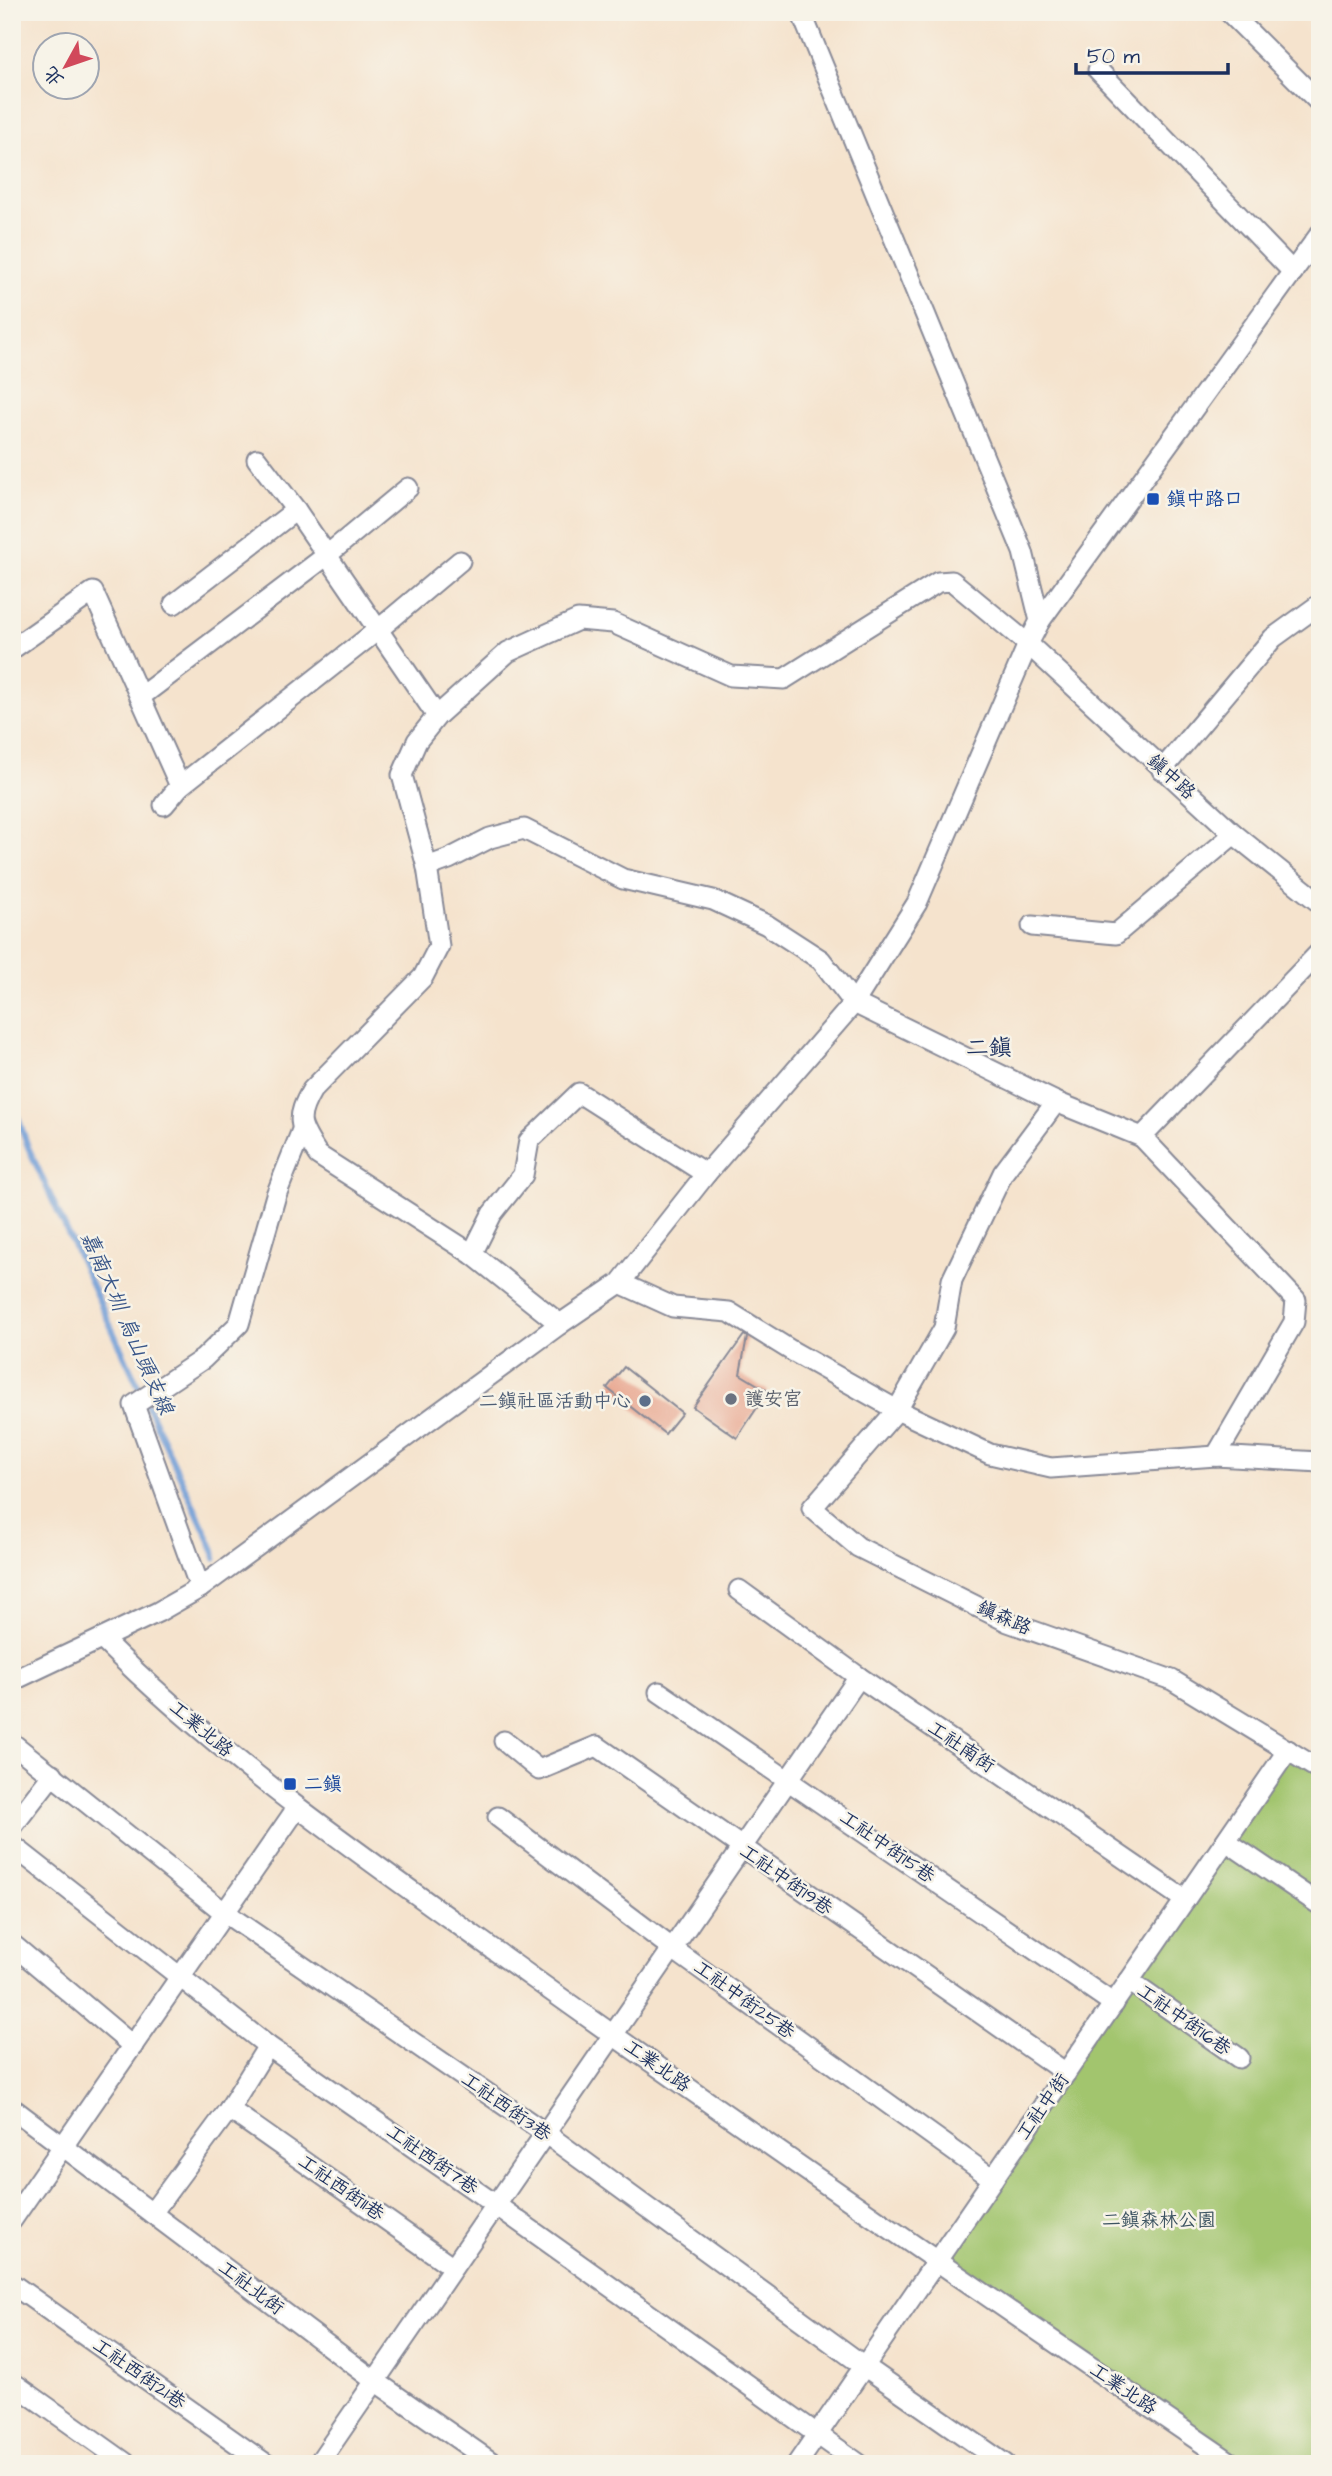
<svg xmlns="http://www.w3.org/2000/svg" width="1332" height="2476" font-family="'Architects Daughter','LXGW WenKai TC',sans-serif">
<rect width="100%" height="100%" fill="#f7f3e8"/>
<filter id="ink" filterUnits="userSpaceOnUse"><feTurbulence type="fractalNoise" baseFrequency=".0143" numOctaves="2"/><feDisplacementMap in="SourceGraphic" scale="14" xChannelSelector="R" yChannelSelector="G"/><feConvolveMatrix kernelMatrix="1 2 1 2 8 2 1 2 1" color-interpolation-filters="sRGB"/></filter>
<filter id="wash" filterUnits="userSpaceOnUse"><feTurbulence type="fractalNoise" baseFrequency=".00686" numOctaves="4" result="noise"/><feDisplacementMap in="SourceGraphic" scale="28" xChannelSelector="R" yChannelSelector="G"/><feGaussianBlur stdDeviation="1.57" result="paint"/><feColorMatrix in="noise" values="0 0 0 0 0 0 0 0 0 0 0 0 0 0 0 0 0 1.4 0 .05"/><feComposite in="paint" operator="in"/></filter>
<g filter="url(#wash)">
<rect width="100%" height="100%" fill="#f5e3cd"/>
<polygon fill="#a2c56e" stroke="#5e7a66" stroke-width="2" points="1288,1750 1320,1771 1320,2464 1229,2464 936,2261"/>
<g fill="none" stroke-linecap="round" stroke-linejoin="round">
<polyline stroke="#6e9cd6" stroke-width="6" points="12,1100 28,1147 214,1550 215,1559"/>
</g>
<g id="blocks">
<g fill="#e8a68f">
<polygon points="744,1335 747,1337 740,1374 768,1391 737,1438 693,1407"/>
<polygon points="624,1367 682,1413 665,1434 607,1388"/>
</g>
</g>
</g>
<g filter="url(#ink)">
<use href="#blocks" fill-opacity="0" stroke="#888996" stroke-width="2"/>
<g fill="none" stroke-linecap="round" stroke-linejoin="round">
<g stroke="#888996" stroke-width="23">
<g id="minor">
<polyline points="801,12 1023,552 1040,621"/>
<polyline points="1229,12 1320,103"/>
<polyline points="1098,70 1293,272"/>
<polyline points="257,459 296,510 437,716"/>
<polyline points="174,604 296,510"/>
<polyline points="12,649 93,592 180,786 164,805"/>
<polyline points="140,697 326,556 408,488"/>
<polyline points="1162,770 1273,638 1320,604"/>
<polyline points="180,786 379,629 460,561"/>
<polyline points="427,867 449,859 490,838 524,829 623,879 713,900 767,925 821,960 854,1003 1056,1102 1142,1137 1320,952"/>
<polyline points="1032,926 1116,934 1234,834"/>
<polyline points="1056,1102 1003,1173 952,1280 944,1328 897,1410 812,1508 858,1547 1008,1622 1172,1680 1320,1770"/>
<polyline points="1142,1137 1296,1300 1294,1322 1216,1456"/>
<polyline points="472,1254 492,1214 523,1175 529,1141 579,1093 706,1174"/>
<polyline points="620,1283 673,1307 729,1312 792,1351 897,1410 990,1454 1051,1468 1216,1456 1320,1462"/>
<path d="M560,1324L472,1254L318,1155C300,1126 294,1121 312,1090L423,977L439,946L427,867L402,775L417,741L437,716L508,652L578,620L613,623L731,676L784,679L938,582L952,581L1028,644L1234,834L1320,903"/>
<polyline points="200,1588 134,1405 203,1359 239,1324 276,1195 302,1130"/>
<polyline points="739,1590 859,1677 1185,1900"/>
<path d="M102,1639C232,1769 385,1871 533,1978C764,2143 998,2304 1233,2464"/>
<polyline points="12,1681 158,1612 200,1588 560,1324 620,1283 706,1174 854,1003 917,903 1028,644 1040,621 1320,234"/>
<polyline points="659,1692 1114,2004"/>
<polyline points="504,1741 539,1770 597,1746 1066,2073"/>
<polyline points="12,1743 225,1913 545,2133 864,2366 1005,2464"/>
<polyline points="498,1817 673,1949 993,2179"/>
<polyline points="12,1827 53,1774"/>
<polyline points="1226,1841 1320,1905"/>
<polyline points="12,1845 268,2046 496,2205 859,2464"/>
<polyline points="12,1944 133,2046"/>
<polyline points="1129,1981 1239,2058"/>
<polyline points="12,2108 375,2381 494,2464"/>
<polyline points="229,2109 453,2267"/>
<polyline points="152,2213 229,2109 268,2046"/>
<polyline points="12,2220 297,1808"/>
<polyline points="12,2284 266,2464"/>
<polyline points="12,2382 127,2464"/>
<polyline points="318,2464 859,1677"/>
<polyline points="797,2464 1288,1750"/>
</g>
</g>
<use href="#minor" stroke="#fff" stroke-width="19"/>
</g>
</g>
<g fill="#1a4fb4" stroke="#f7f3e8" stroke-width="2.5">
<rect x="1146" y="492" width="14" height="14" rx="3.5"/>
<rect x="283" y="1777" width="14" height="14" rx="3.5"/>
</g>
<circle fill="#6b7280" stroke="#f7f3e8" stroke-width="2.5" cx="731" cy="1399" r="7"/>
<circle fill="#5c6f8a" stroke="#f7f3e8" stroke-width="2.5" cx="645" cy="1401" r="7"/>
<g text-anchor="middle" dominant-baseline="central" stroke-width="5" stroke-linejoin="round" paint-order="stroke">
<g font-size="19" fill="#164399" stroke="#f7f3e8" text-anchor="start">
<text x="1167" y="499">鎮中路口</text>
<text x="304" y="1784">二鎮</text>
</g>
<g font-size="19" fill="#1b2f5e" stroke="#f7f3e8">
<text transform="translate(1171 777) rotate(42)">鎮中路</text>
<text transform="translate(1004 1618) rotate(24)">鎮森路</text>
<text transform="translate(201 1729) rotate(40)">工業北路</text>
<text transform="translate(961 1747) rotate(34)">工社南街</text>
<text transform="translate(887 1847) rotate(35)">工社中街15巷</text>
<text transform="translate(786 1880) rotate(35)">工社中街19巷</text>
<text transform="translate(744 2000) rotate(36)">工社中街25巷</text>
<text transform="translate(1184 2020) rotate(35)">工社中街16巷</text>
<text transform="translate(657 2066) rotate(35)">工業北路</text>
<text transform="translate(506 2107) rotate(35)">工社西街3巷</text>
<text transform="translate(1043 2107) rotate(-55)">工社中街</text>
<text transform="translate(432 2160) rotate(35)">工社西街7巷</text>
<text transform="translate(341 2188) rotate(35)">工社西街11巷</text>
<text transform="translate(251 2288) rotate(37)">工社北街</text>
<text transform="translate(139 2374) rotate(35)">工社西街21巷</text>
<text transform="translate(1123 2389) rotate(34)">工業北路</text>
</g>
<g font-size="19" fill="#5b616d" stroke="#f7f3e8" text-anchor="start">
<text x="745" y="1399">護安宮</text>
</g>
<g font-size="19" fill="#4e5e75" stroke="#f7f3e8" text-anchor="end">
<text x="631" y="1401">二鎮社區活動中心</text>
</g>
<g font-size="19" fill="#3d5462" stroke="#f7f3e8">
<text x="1159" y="2220">二鎮森林公園</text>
</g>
<g font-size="21" font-style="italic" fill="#385588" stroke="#f7f3e8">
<text transform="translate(127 1323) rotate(66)">嘉南大圳 烏山頭支線</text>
</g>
<g font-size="23" fill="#1b2f5e" stroke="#f7f3e8">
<text x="989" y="1048">二鎮</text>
</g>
</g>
<rect width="1332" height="2476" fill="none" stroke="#f7f3e8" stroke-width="42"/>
<g transform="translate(66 66) rotate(230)"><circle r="33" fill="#f7f3e8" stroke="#9fa5b1" stroke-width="2"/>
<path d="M0-5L12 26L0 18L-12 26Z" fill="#d1495b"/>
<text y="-10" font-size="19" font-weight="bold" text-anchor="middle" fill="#1b2f5e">北</text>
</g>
<path d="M1076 63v10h152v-10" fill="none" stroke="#1b2f5e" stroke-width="3.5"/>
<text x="1087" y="63" font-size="21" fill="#1b2f5e" stroke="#f7f3e8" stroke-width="5" paint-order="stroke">50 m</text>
</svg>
